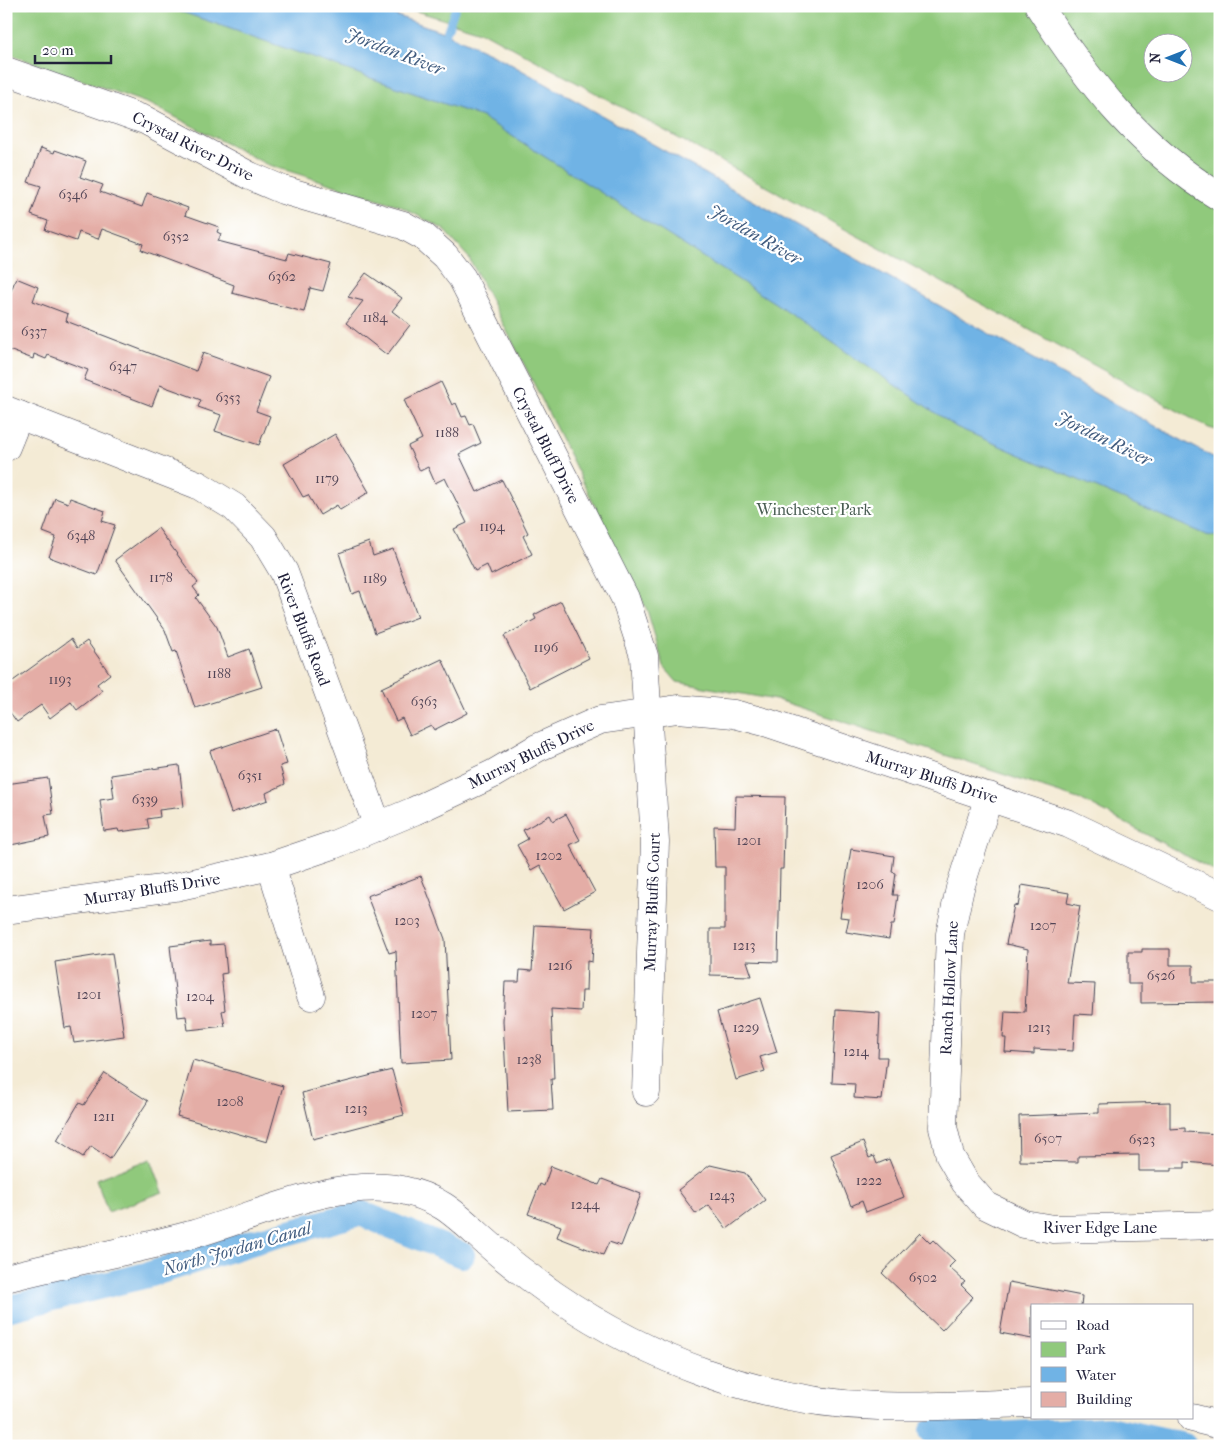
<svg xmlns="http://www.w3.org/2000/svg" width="1226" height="1452" font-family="'IM FELL French Canon',serif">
<rect width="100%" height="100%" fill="#fff"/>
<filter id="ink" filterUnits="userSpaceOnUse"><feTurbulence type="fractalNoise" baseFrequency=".02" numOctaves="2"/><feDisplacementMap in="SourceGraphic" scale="10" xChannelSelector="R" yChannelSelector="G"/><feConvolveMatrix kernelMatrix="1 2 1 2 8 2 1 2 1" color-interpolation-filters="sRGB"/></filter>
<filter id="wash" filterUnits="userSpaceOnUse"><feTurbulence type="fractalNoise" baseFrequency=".0096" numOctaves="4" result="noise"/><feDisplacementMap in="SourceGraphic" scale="20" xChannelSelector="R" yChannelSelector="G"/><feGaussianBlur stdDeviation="1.12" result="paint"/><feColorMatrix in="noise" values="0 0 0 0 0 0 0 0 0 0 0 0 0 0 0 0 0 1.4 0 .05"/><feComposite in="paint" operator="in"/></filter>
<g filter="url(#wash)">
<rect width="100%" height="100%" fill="#f4ebd5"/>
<g fill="#90c97c" stroke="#59765c" fill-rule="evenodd">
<polygon points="6,6 199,6 450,89 1220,502 1220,874 1084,801 781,701 677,682 664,667 647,610 527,370 469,258 443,229 398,205 266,164 152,105 6,53"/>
<path d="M400,6H1220V431L1209,428L484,32ZM1154,42H1184V72H1154Z"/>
<polygon points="151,1159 163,1192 108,1212 96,1179"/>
</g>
<polygon fill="#70b3e5" stroke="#496a90" points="165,6 369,6 446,33 500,58 1098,395 1220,461 1220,537 1206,535 956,427 775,303 482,117"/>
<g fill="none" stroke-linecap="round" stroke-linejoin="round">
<polyline stroke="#70b3e5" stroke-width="8" points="443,42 456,6"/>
<g stroke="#70b3e5" stroke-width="26">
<polyline points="6,1309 151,1274 256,1241 360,1213 462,1255"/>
<polyline points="932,1431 995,1435 1109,1429 1184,1446"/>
</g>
</g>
<g id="blocks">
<g fill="#e4ada6">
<polygon points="41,148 54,153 55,150 86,161 80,177 103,185 100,192 142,207 147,193 188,208 185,215 219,227 217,232 221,234 218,241 287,259 289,253 331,264 323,291 310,288 304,312 232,293 234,285 141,250 143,244 102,229 98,239 79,232 76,241 45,230 48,221 31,215 41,186 28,182"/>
<polygon points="366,273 402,298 392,311 410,325 387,355 346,323 363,301 348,297"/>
<polygon points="16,278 38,287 33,301 68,314 66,321 196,371 203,353 269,377 256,411 270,416 259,445 215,431 221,415 198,407 201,400 160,385 152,406 84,380 88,370 48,355 46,359 34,354 33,359 6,349 6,290 11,291"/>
<polygon points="441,382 452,405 456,403 462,417 466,416 470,425 473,424 481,443 459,454 477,492 502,480 528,533 523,536 532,554 491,575 487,565 475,571 454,529 467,523 445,478 435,483 428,467 420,471 408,446 422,439 404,400"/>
<polygon points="335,434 369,492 340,510 337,505 320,515 308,495 303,497 284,464"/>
<polygon points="55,498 68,503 70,498 105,511 102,521 115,525 97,575 49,557 56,537 43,532"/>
<polygon points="158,528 198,583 193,587 199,595 196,598 217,627 228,657 249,649 262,687 195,708 176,651 173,652 165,630 115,560"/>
<polygon points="369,542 373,556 393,549 418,617 375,633 360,591 352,594 339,553"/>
<polygon points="561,601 589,658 530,688 504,636 536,619 534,615"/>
<polygon points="71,639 77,648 87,641 110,674 97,684 102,691 77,710 71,702 50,718 41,705 17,722 6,707 6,686"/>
<polygon points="442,659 467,713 434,730 431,725 410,735 402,718 396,721 381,688"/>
<polygon points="276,729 287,764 280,766 285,784 266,793 268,800 231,813 210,751"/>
<polygon points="179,765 184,807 159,810 160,817 147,819 149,828 119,832 118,829 104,831 100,800 114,798 111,775"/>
<polygon points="48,778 53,814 45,815 49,837 6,846 6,784"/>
<polygon points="736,796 785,797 783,869 780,869 778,962 747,961 752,976 710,975 710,929 725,929 725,867 715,867 714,826 735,827"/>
<polygon points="566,814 580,840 570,845 595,892 564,909 540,865 531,870 517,845 528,839 523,830 550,815 553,821"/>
<polygon points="851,849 894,856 892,872 896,873 893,895 898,895 894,925 891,925 889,939 846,932 849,918 840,917"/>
<polygon points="421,876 445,939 451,1060 401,1063 396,951 389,953 367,896"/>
<polygon points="1022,885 1069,893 1067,903 1080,906 1067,983 1095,984 1093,1015 1075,1014 1073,1051 1034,1049 1034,1054 1005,1052 1006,1038 1003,1038 1005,1011 1025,1012 1028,949 1006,944 1014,905 1018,906"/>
<polygon points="535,925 594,928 592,962 587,961 586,991 582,991 581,1011 551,1009 554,1079 551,1079 553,1110 508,1112 503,1021 505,982 519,982 520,970 532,971"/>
<polygon points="210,941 210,945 224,944 227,973 221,974 225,1010 222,1011 225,1026 188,1030 186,1016 178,1017 170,946"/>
<polygon points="1142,949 1170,949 1170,965 1193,965 1193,982 1220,982 1220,1002 1141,1003 1141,984 1128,984 1128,952 1142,952"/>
<polygon points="112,953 124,1036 74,1043 71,1027 65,1028 55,962"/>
<polygon points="760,998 777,1052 760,1057 765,1071 736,1080 717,1012"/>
<polygon points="836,1010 880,1013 878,1057 887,1057 882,1100 854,1098 855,1084 832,1083"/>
<polygon points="193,1060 283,1086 267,1142 177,1116"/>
<polygon points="392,1070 404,1115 313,1139 302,1093"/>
<polygon points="105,1073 148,1101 110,1159 91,1146 83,1157 57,1140 79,1103 84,1105"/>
<polygon points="1170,1102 1170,1129 1185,1128 1185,1132 1220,1134 1220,1165 1185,1162 1185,1168 1172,1168 1172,1171 1139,1171 1139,1155 1078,1156 1078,1162 1020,1161 1019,1116 1099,1113 1099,1104"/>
<polygon points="863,1142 869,1158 874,1156 877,1164 889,1159 904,1197 866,1212 862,1201 851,1206 831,1155"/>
<polygon points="710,1165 745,1173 765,1200 727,1229 709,1205 696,1214 678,1190"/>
<polygon points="551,1166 599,1185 602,1179 641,1194 621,1246 609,1242 603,1255 557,1237 561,1226 528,1214 540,1184 544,1186"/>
<polygon points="920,1233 930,1243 933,1240 955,1261 949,1267 965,1282 961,1285 973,1297 942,1330 882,1273"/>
<polygon points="1009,1282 1082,1296 1081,1306 1032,1306 1032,1339 1000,1333"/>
</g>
</g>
</g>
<g filter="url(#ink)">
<use href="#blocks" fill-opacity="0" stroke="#424052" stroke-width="1"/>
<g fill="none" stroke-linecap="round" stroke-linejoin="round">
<g stroke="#424052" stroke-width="29">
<g id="minor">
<path d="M1039,6C1088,83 1141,149 1220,197"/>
<polyline points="6,71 145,120 250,176 283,190 403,225 423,236 445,256 462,278 625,598 644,656 655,842 646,1092"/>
<polyline points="6,410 198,485 234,507 263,537 284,572 378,827"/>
<polyline points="6,447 19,415"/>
<polyline points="989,796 960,888 950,934 943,1127 950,1156 965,1182 985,1205 1024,1224 1053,1229 1220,1225"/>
<polyline points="271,866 311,996"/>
<polyline points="6,910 175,887 271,866 333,845 414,811 493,774 537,748 600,720 678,709 734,714 768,723 1069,824 1220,896"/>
<path d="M6,1278C68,1262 132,1251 194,1234C257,1216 337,1177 402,1190C441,1198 457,1216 485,1241C506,1260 530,1278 554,1295C649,1360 762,1403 878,1406C929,1408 981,1404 1032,1403"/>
<polyline points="1192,1418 1220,1425"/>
</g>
</g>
<use href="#minor" stroke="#fff" stroke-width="28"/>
</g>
</g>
<g text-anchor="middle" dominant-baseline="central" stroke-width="4.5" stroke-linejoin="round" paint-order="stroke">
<g font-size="14" fill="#524556">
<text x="73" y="194">6346</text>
<text x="176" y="236">6352</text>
<text x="282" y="276">6362</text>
<text x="375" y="317">1184</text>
<text x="34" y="331">6337</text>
<text x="123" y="366">6347</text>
<text x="228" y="397">6353</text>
<text x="447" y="432">1188</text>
<text x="327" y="478">1179</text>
<text x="492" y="526">1194</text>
<text x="81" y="535">6348</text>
<text x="161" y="577">1178</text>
<text x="375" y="578">1189</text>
<text x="546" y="647">1196</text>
<text x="219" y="673">1188</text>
<text x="60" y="679">1193</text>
<text x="424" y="701">6363</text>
<text x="250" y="775">6351</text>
<text x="145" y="799">6339</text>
<text x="749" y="840">1201</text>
<text x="549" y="855">1202</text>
<text x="870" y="884">1206</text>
<text x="407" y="920">1203</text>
<text x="1043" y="925">1207</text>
<text x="744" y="945">1213</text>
<text x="560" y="965">1216</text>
<text x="1161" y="975">6526</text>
<text x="89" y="994">1201</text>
<text x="200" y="996">1204</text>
<text x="424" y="1013">1207</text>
<text x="746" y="1027">1229</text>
<text x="1039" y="1027">1213</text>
<text x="856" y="1051">1214</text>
<text x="529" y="1059">1238</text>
<text x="230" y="1101">1208</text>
<text x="356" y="1108">1213</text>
<text x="104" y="1116">1211</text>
<text x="1048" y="1138">6507</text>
<text x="1142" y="1139">6523</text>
<text x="869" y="1180">1222</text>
<text x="722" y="1195">1243</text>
<text x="585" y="1204">1244</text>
<text x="923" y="1277">6502</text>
</g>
<g font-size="16" fill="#22223b" stroke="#fff">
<text transform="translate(193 146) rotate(27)">Crystal River Drive</text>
<text transform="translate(546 445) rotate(63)">Crystal Bluff Drive</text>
<text transform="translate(304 629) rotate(69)">River Bluffs Road</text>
<text transform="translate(531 754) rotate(-26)">Murray Bluffs Drive</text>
<text transform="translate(932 777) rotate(18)">Murray Bluffs Drive</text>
<text transform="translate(152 889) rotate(-9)">Murray Bluffs Drive</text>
<text transform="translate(652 902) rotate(-88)">Murray Bluffs Court</text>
<text transform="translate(949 988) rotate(-87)">Ranch Hollow Lane</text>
<text x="1100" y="1227">River Edge Lane</text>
</g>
<g font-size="16" fill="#485c52" stroke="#fff">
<text x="814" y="509">Winchester Park</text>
</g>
<g font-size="18" font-style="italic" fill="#415c7f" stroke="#fff">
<text transform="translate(395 52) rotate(21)">Jordan River</text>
<text transform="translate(755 235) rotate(30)">Jordan River</text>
<text transform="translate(1104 439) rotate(26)">Jordan River</text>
<text transform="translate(237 1249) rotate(-16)">North Jordan Canal</text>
</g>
</g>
<rect width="1226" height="1452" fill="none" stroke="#fff" stroke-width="25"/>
<rect x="1031" y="1304" width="162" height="115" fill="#ffffff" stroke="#a7a7b1"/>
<rect x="1041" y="1321" width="25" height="8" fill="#ffffff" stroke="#a7a7b1"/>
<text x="1076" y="1330" font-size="15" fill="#22223b">Road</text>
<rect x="1041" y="1342" width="25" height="15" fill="#90c97c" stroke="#a7a7b1"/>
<text x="1076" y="1354" font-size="15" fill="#22223b">Park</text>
<rect x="1041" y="1367" width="25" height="15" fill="#70b3e5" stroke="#a7a7b1"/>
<text x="1076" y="1380" font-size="15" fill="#22223b">Water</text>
<rect x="1041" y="1392" width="25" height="15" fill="#e4ada6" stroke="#a7a7b1"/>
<text x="1076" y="1404" font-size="15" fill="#22223b">Building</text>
<g transform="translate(1168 58) rotate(270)"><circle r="24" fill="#ffffff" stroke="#a7a7b1"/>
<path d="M0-4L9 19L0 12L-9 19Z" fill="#1f6fb2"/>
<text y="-8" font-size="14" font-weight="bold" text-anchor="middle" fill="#22223b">N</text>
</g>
<path d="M35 55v8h76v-8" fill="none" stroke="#22223b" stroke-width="2.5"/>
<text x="42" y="55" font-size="15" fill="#22223b" stroke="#ffffff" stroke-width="4" paint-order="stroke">20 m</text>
</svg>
